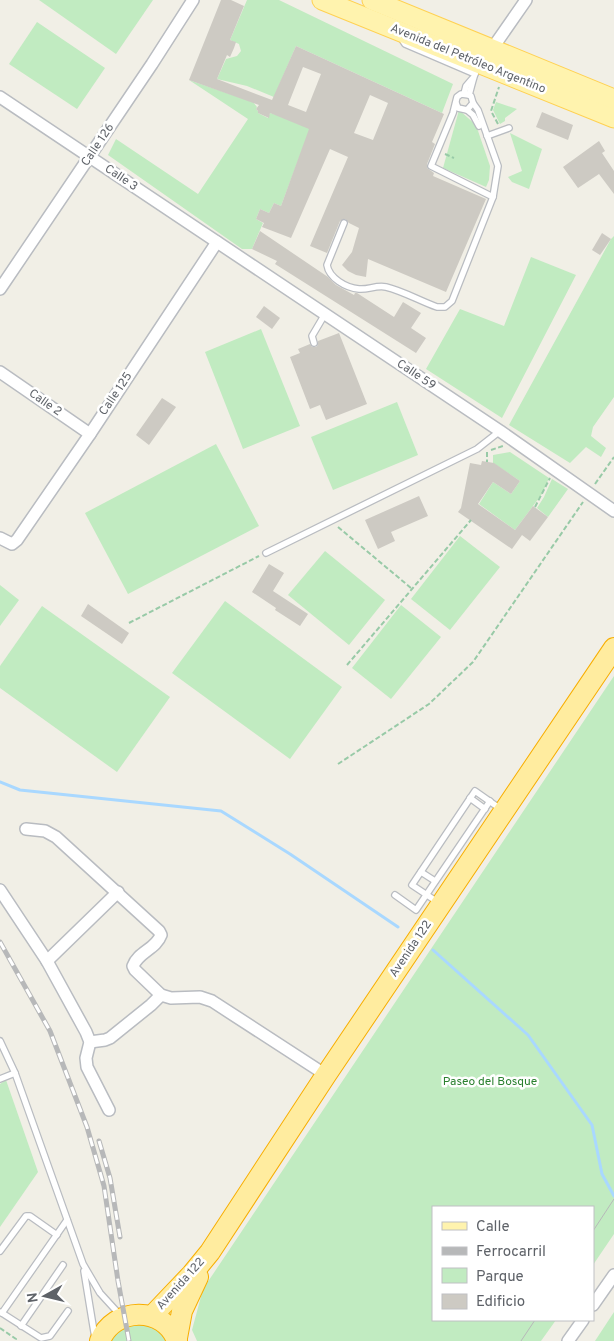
<svg xmlns="http://www.w3.org/2000/svg" width="614" height="1341" font-family="Overpass,sans-serif">
<rect width="100%" height="100%" fill="#f1efe6"/>
<g fill="#c1ebc1">
<polygon points="39,0 153,0 116,54"/>
<polygon points="247,0 279,0 453,84 442,113 296,46 274,97 247,86 217,79 226,59 237,56 241,51 239,44 230,40"/>
<polygon points="37,22 105,68 77,109 9,64"/>
<polygon points="189,80 253,102 257,107 256,109 258,111 258,113 268,118 270,113 311,126 281,206 274,203 269,213 260,209 256,219 263,223 252,249 242,249 108,155 116,139 198,194 248,119"/>
<polygon points="496,102 517,109 505,118 505,121 500,124 493,110"/>
<polygon points="459,110 476,125 490,166 489,180 486,187 443,168"/>
<polygon points="510,133 542,149 529,189 512,182 508,177 522,171"/>
<polygon points="614,236 614,397 593,427 591,436 606,448 601,457 586,447 570,463 509,425 611,239"/>
<polygon points="531,257 576,275 502,418 426,369 460,309 504,326"/>
<polygon points="261,329 300,426 243,449 205,352"/>
<polygon points="397,402 418,455 333,490 311,437"/>
<polygon points="216,444 259,526 128,594 85,513"/>
<polygon points="510,452 549,478 542,494 515,530 479,504 493,482 511,494 520,481 493,463 493,455"/>
<polygon points="552,479 568,489 548,517 537,508 544,497"/>
<polygon points="460,536 500,567 450,630 411,599"/>
<polygon points="325,551 385,600 349,645 288,595"/>
<polygon points="0,585 19,600 0,626"/>
<polygon points="225,601 342,687 290,759 172,673"/>
<polygon points="401,605 441,637 391,699 352,668"/>
<polygon points="42,606 170,697 117,772 0,688 0,666"/>
<polygon points="614,676 614,1234 593,1265 593,1207 433,1207 433,1320 556,1320 541,1341 197,1341 192,1330 203,1289"/>
<polygon points="6,1080 38,1172 0,1227 0,1084"/>
<polygon points="614,1312 614,1341 595,1341"/>
<polygon points="142,1319 173,1341 107,1341 117,1328"/>
</g>
<g fill="none" stroke-linecap="round" stroke-linejoin="round">
<g stroke="#a9d8ff" stroke-width="3">
<polyline points="0,782 20,790 221,811 290,854 398,927"/>
<polyline points="433,950 528,1035 592,1125 602,1174 614,1196"/>
</g>
</g>
<g fill="#cdcac3" fill-rule="evenodd">
<path d="M221,0H231L244,6L230,40L236,42L234,48L230,57L227,55L217,79L272,100L296,46L444,114L432,142L435,144L427,164V168L434,173L433,176L486,199L446,292L368,259L366,277L356,275L348,271L342,265L352,252L359,228L349,223L345,219L340,221L327,253L310,246L348,157L330,149L291,238L262,227L264,223L256,219L260,209L269,213L274,203L281,206L309,129L270,113L269,118L258,113V111L256,109L259,105L189,80ZM303,67L321,74L306,112L288,105ZM370,95L388,103L373,140L354,133Z"/>
<polygon points="542,112 573,125 568,140 536,127"/>
<polygon points="599,141 605,151 602,153 614,171 614,194 599,174 578,188 563,167"/>
<polygon points="260,231 328,277 336,285 354,295 355,293 357,293 394,317 403,302 421,313 411,328 426,338 416,353 275,264 277,261 252,249"/>
<polygon points="602,233 611,239 600,255 592,250"/>
<polygon points="264,306 280,318 272,329 256,317"/>
<polygon points="339,333 367,404 326,420 320,405 310,409 290,357 300,353 298,349 310,344 312,347 316,347 318,345 318,341"/>
<polygon points="162,398 176,407 149,445 136,435"/>
<polygon points="482,461 494,463 520,481 511,494 493,482 478,504 515,530 533,506 548,517 530,541 522,535 512,549 458,512 461,508 470,463 481,465"/>
<polygon points="419,496 428,516 391,532 395,541 378,549 365,520"/>
<polygon points="269,564 284,573 273,591 308,614 300,626 275,610 276,608 252,592"/>
<polygon points="88,604 129,633 122,644 81,616"/>
</g>
<g fill="none" stroke-linecap="round" stroke-linejoin="round">
<g stroke="#b9bcc1" stroke-width="8">
<g id="service">
<polyline points="401,38 405,44 475,74"/>
<polyline points="464,94 466,86 472,79"/>
<polyline points="469,95 461,94 457,97 453,113 431,166 493,197"/>
<polyline points="456,103 458,108 467,110 473,103"/>
<polyline points="467,110 473,115 479,126"/>
<polyline points="487,136 509,128"/>
<path d="M344,223L327,265C329,278 346,288 359,289C368,290 376,285 386,287C403,291 420,301 437,307H445L452,301L493,197L498,166L478,110L473,103L471,96L469,95C472,84 474,75 478,65"/>
<polyline points="314,343 312,336 325,314"/>
<polyline points="266,553 477,449 500,431"/>
<polyline points="470,798 485,809"/>
<polyline points="421,872 435,881"/>
<polyline points="395,895 416,910 490,801"/>
<polyline points="439,903 412,885 475,791 502,810"/>
<polyline points="0,1041 15,1073 83,1264 100,1293 121,1316"/>
<polyline points="0,1079 15,1073"/>
<polyline points="0,1251 26,1216 30,1216 57,1235"/>
<polyline points="84,1271 95,1338"/>
<polyline points="0,1312 2,1313 67,1220"/>
<polyline points="2,1313 41,1338 50,1336 68,1311"/>
<polyline points="21,1326 63,1265"/>
</g>
</g>
<g stroke="#b9bcc1" stroke-width="14">
<g id="minor">
<polyline points="492,49 526,0"/>
<polyline points="0,97 500,431 614,511"/>
<polyline points="0,289 152,64 193,0"/>
<polyline points="0,372 90,434"/>
<polyline points="0,538 12,544 17,540 90,434 217,242"/>
<path d="M26,829L45,831L56,837L159,931L161,935C156,949 138,952 133,966L135,970L161,995L171,998L200,997L212,1001L326,1075"/>
<polyline points="0,890 47,961 86,1032 90,1042 86,1058 87,1067 109,1110"/>
<polyline points="47,961 118,892"/>
<polyline points="90,1042 105,1040 110,1038 151,1005 161,995"/>
<polyline points="593,1305 614,1275"/>
<polyline points="568,1341 583,1320"/>
</g>
</g>
<g stroke="#ffd152" stroke-width="21">
<g id="primary">
<polyline points="322,0 614,118"/>
<polyline points="372,0 614,99"/>
</g>
</g>
<g stroke="#f8ae00" stroke-width="22">
<g id="trunk">
<polyline points="152,1316 192,1274 210,1252 326,1075 614,648"/>
<polyline points="177,1338 182,1311 198,1277"/>
<path d="M100,1341C113,1307 164,1305 177,1341"/>
</g>
</g>
<g stroke="#98caa7" stroke-width="2" stroke-dasharray="5 2.5" stroke-linecap="butt">
<polyline points="498,124 491,111 499,87"/>
<polyline points="445,154 454,158"/>
<polyline points="491,450 503,446"/>
<polyline points="487,452 487,462"/>
<polyline points="595,484 614,457"/>
<polyline points="535,507 550,478"/>
<polyline points="338,527 411,588"/>
<polyline points="129,623 259,556"/>
<polyline points="347,665 471,520"/>
<polyline points="338,764 429,704 473,662 583,502"/>
<polyline points="0,1328 16,1339 15,1341"/>
</g>
<use href="#service" stroke="#fff" stroke-width="5.5"/>
<use href="#minor" stroke="#fff" stroke-width="11"/>
<use href="#primary" stroke="#fff3ae" stroke-width="19"/>
<use href="#trunk" stroke="#ffec9f" stroke-width="20"/>
<g stroke="#b7b8b9" stroke-width="1">
<polyline points="593,1231 614,1199"/>
<polyline points="521,1341 535,1320"/>
</g>
<g stroke="#b7b8b9" stroke-width="5">
<g id="rail">
<polyline points="0,942 50,1031 87,1127 104,1186 118,1281 129,1341"/>
<polyline points="99,1141 110,1178 120,1237"/>
</g>
</g>
<use href="#rail" stroke="#fff" stroke-width="3" stroke-dasharray="9" stroke-linecap="butt"/>
</g>
<g text-anchor="middle" dominant-baseline="central" stroke-width="5" stroke-linejoin="round" paint-order="stroke">
<g font-size="12" fill="#5e6268" stroke="#fff">
<text transform="translate(468 59) rotate(22)">Avenida del Petróleo Argentino</text>
<text transform="translate(98 145) rotate(-56)">Calle 126</text>
<text transform="translate(121 178) rotate(34)">Calle 3</text>
<text transform="translate(416 375) rotate(34)">Calle 59</text>
<text transform="translate(116 394) rotate(-56)">Calle 125</text>
<text transform="translate(45 403) rotate(35)">Calle 2</text>
<text transform="translate(411 949) rotate(-56)">Avenida 122</text>
<text transform="translate(181 1284) rotate(-48)">Avenida 122</text>
</g>
<g font-size="12" fill="#2b8130" stroke="#fff">
<text x="490" y="1082">Paseo del Bosque</text>
</g>
</g>
<rect x="432" y="1206" width="162" height="115" fill="#ffffff" stroke="#bfc0c3"/>
<rect x="442" y="1222" width="25" height="8" fill="#fff3ae" stroke="#bfc0c3"/>
<text x="476" y="1231" font-size="15" fill="#5e6268">Calle</text>
<rect x="442" y="1247" width="25" height="8" fill="#b7b8b9" stroke="#bfc0c3"/>
<text x="476" y="1256" font-size="15" fill="#5e6268">Ferrocarril</text>
<rect x="442" y="1268" width="25" height="15" fill="#c1ebc1" stroke="#bfc0c3"/>
<text x="476" y="1281" font-size="15" fill="#5e6268">Parque</text>
<rect x="442" y="1294" width="25" height="15" fill="#cdcac3" stroke="#bfc0c3"/>
<text x="476" y="1306" font-size="15" fill="#5e6268">Edificio</text>
<g transform="translate(45 1296) rotate(262)" stroke="#ffffff" stroke-width="4" paint-order="stroke">
<path d="M0-4L9 19L0 12L-9 19Z" fill="#5e6268"/>
<text y="-8" font-size="14" font-weight="bold" text-anchor="middle" fill="#5e6268">N</text>
</g>
</svg>
